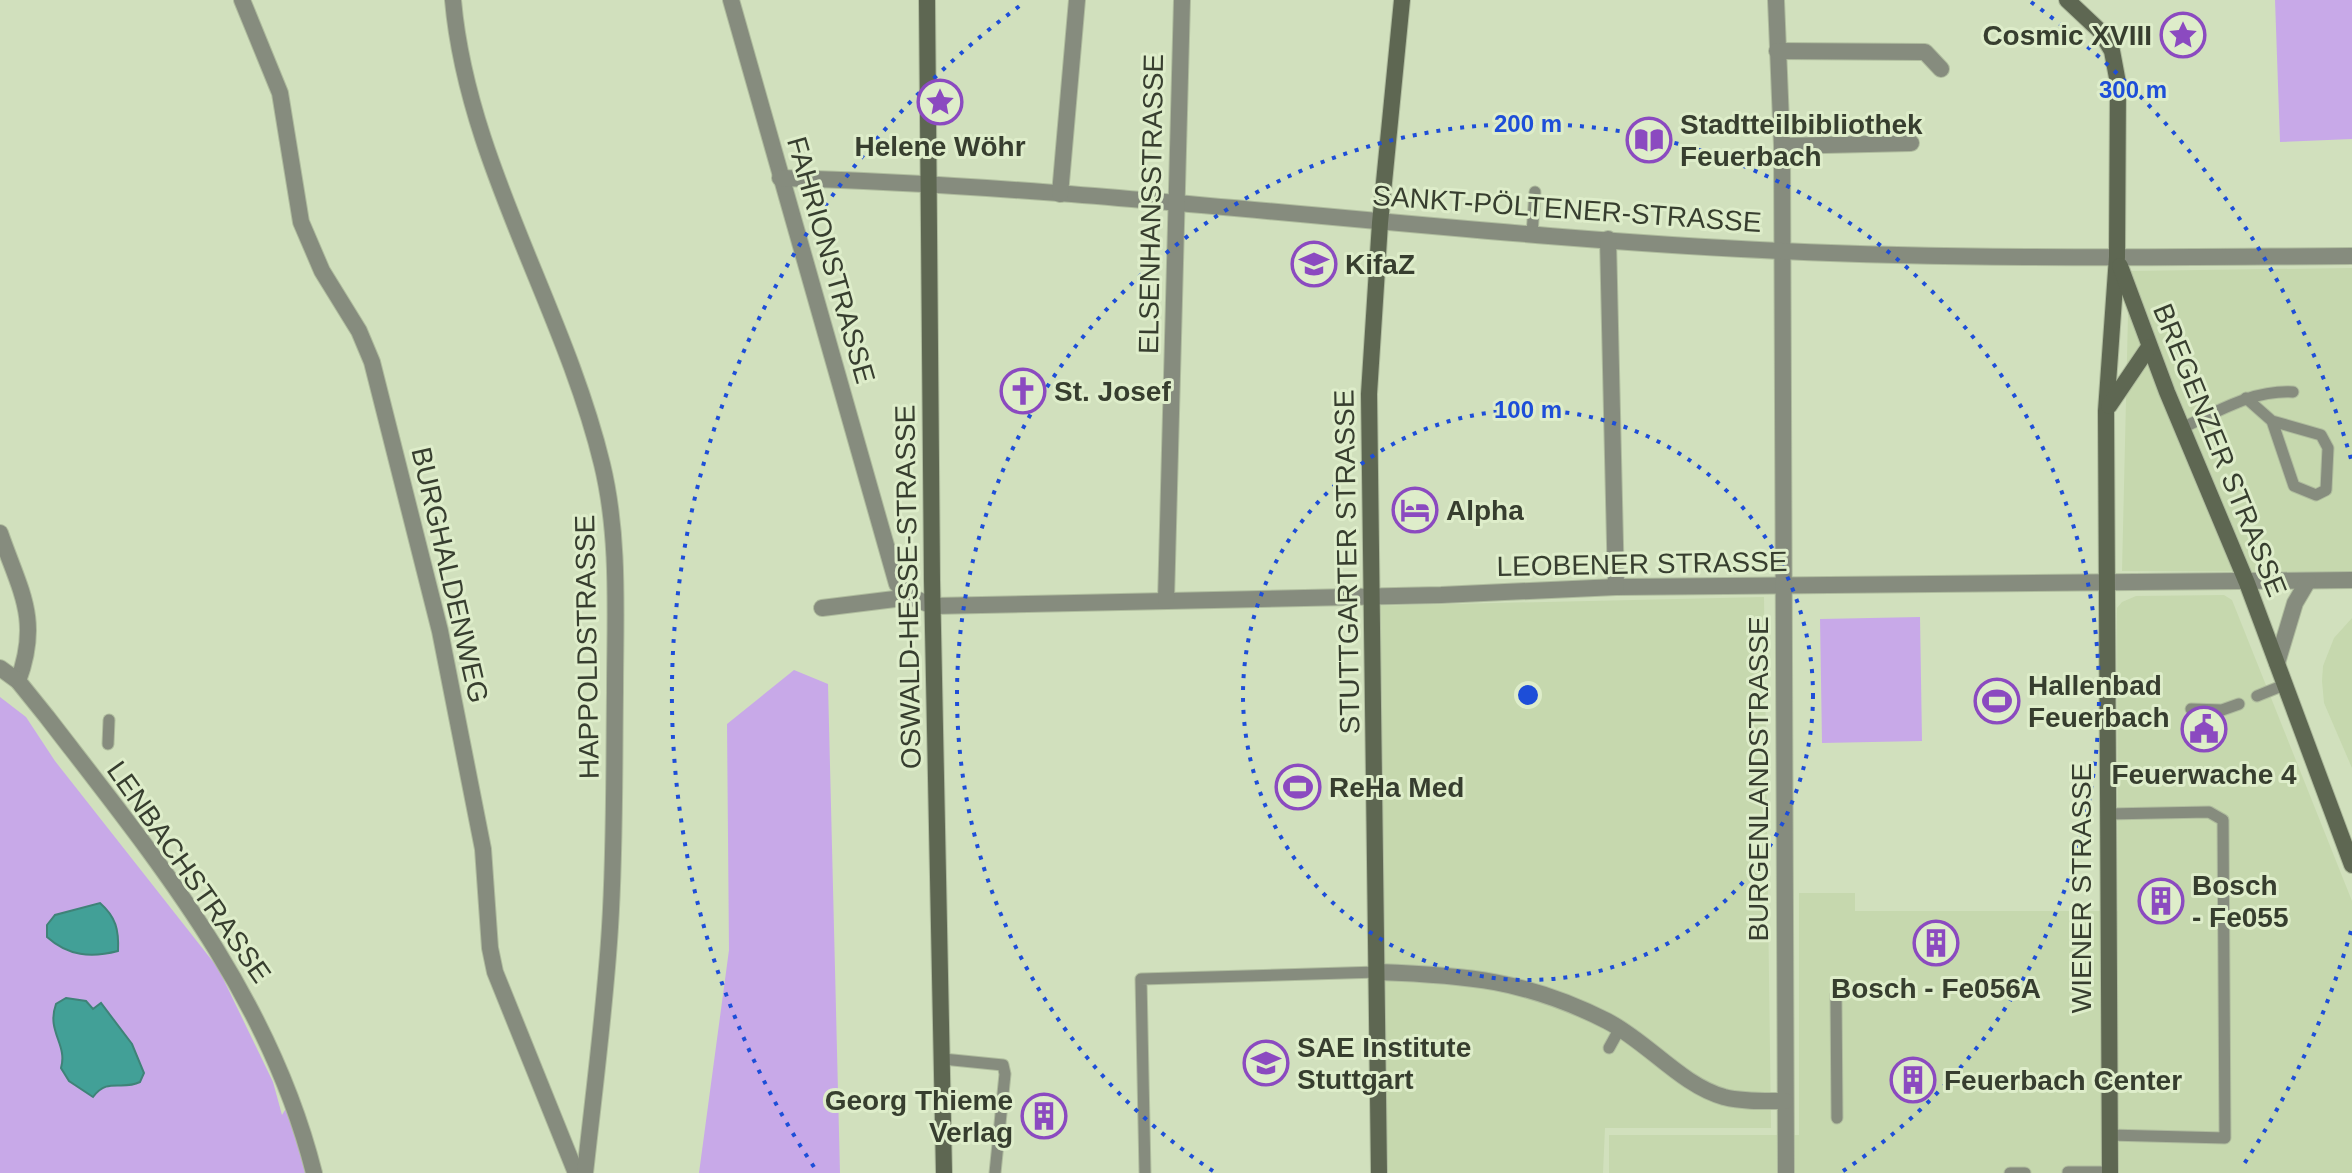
<svg xmlns="http://www.w3.org/2000/svg" width="2352" height="1173" font-family="Arial,sans-serif">
<rect width="100%" height="100%" fill="#d1e0bd"/>
<g fill="#c6d8ae">
<polygon points="2352,268 2352,572 2122,571 2129,271"/>
<polygon points="2224,595 2232,600 2352,901 2352,1173 1609,1173 1609,1135 1799,1135 1799,893 1855,893 1855,911 2118,911 2117,608 2122,602 2136,596"/>
<polygon points="1764,597 1771,1128 1605,1128 1603,1173 1371,1173 1365,606"/>
<polygon points="2352,618 2352,768 2324,703 2322,681 2323,666 2334,638"/>
</g>
<g fill="#c8a9e8">
<polygon points="2275,0 2352,0 2352,139 2280,142"/>
<polygon points="1920,617 1922,741 1822,743 1820,619"/>
<polygon points="794,670 828,684 840,1173 699,1173 729,950 727,724"/>
<polygon points="0,697 26,717 55,761 218,968 273,1082 282,1115 288,1105 308,1173 0,1173"/>
</g>
<g fill="#42a097" stroke="#3f8378" stroke-width="2">
<path d="M100,903C116,917 119,930 118,951C91,958 68,956 47,937V925L55,915Z"/>
<path d="M66,998L86,1001L93,1009L101,1003L132,1044L144,1073L140,1082C121,1091 108,1077 93,1097L69,1081L61,1068C68,1044 46,1032 56,1004Z"/>
</g>
<g fill="none" stroke-linecap="round" stroke-linejoin="round">
<g stroke="#afbc9e" stroke-width="13">
<g id="lane">
<polyline points="1532,234 1535,192"/>
<polyline points="2246,398 2272,421 2321,435 2328,448 2326,490 2316,495 2294,486 2272,421"/>
<path d="M2182,428C2219,411 2252,390 2293,392"/>
<polyline points="2257,696 2284,685"/>
<polyline points="2191,709 2222,710 2239,704"/>
<polyline points="108,744 109,720"/>
<polyline points="2107,814 2209,812 2223,820 2225,1138 2109,1135"/>
<polyline points="1836,995 1837,1118"/>
<polyline points="1609,1048 1620,1028"/>
<polyline points="943,1059 1003,1065 1005,1074 995,1173"/>
<polyline points="2068,1172 2110,1172"/>
<polyline points="1145,1173 1141,979 1378,972"/>
<polyline points="2010,1173 2025,1173"/>
</g>
</g>
<g stroke="#afbc9e" stroke-width="18">
<g id="street">
<polyline points="242,0 280,93 301,222 322,271 359,331 372,362 440,631 483,849 490,948 495,972 576,1173"/>
<path d="M453,0C467,161 564,307 602,464C620,538 615,616 615,692C614,770 615,849 610,927C605,1009 594,1091 585,1173"/>
<polyline points="731,0 897,584 911,597 933,606 1441,595 1616,587 2352,580"/>
<polyline points="1776,0 1782,146 1786,1173"/>
<polyline points="1777,51 1925,52 1941,69"/>
<polyline points="1782,146 1911,143"/>
<path d="M780,178C1115,187 1448,236 1782,251C1972,260 2162,257 2352,256"/>
<polyline points="1060,194 1077,0"/>
<polyline points="1608,239 1616,587"/>
<path d="M0,533C20,591 41,619 18,681"/>
<polyline points="1166,601 1182,0"/>
<polyline points="822,608 911,597"/>
<polyline points="2277,663 2295,603 2308,581"/>
<path d="M0,668L18,681L47,717C157,860 269,994 314,1173"/>
<path d="M1378,972C1466,975 1526,980 1607,1021C1648,1042 1681,1085 1724,1097C1744,1102 1765,1101 1785,1101"/>
</g>
</g>
<g stroke="#afbc9e" stroke-width="18">
<g id="secondary">
<polyline points="927,0 932,580 944,1173"/>
<polyline points="2067,0 2100,31 2112,51 2118,83 2117,257 2106,411 2110,1173"/>
<polyline points="2120,266 2167,392 2247,583 2352,865"/>
<polyline points="2109,406 2149,347"/>
<polyline points="1379,1173 1369,394 1380,223 1402,0"/>
</g>
</g>
<use href="#lane" stroke="#868c7e" stroke-width="11"/>
<use href="#street" stroke="#868c7e" stroke-width="16"/>
<use href="#secondary" stroke="#5e6752" stroke-width="16"/>
</g>
<g fill="none" stroke="#1d4ed8" stroke-width="4" stroke-dasharray="4 8">
<circle cx="1528" cy="695" r="285"/>
<path d="M1213 1171A571 571 0 1 1 1843 1171"/>
<path d="M2351 931A856 856 0 0 1 2242 1167M814 1167A856 856 0 0 1 1025 2M2031 2A856 856 0 0 1 2351 459"/>
</g>
<defs>
<g id="sight-ring" transform="scale(2.3)"><circle r="9.5" fill="#deedca" stroke="#8b4ac0" stroke-width="1.5"/><path d="M0-6L1.8-2.2L6-1.7L2.9 1.2L3.7 5.4L0 3.3L-3.7 5.4L-2.9 1.2L-6-1.7L-1.8-2.2Z" fill="#8b4ac0"/></g>
<g id="library-ring" transform="scale(2.3)"><circle r="9.5" fill="#deedca" stroke="#8b4ac0" stroke-width="1.5"/><path d="M-6-4Q-3-5.5-.7-3.5V5Q-3 3-6 4ZM6-4Q3-5.5 .7-3.5V5Q3 3 6 4Z" fill="#8b4ac0"/></g>
<g id="school-ring" transform="scale(2.3)"><circle r="9.5" fill="#deedca" stroke="#8b4ac0" stroke-width="1.5"/><path d="M0-5L7-2L0 1L-7-2ZM-4 1L0 2.5L4 1V4Q0 6-4 4Z" fill="#8b4ac0"/></g>
<g id="church-ring" transform="scale(2.3)"><circle r="9.5" fill="#deedca" stroke="#8b4ac0" stroke-width="1.5"/><path d="M-1.2-6h2.4v3.5h3.3v2.4h-3.3V6h-2.4V-.1h-3.3v-2.4h3.3Z" fill="#8b4ac0"/></g>
<g id="hotel-ring" transform="scale(2.3)"><circle r="9.5" fill="#deedca" stroke="#8b4ac0" stroke-width="1.5"/><path d="M-6-4.5h1.5V1H6V5H4.5V3h-9V5H-6ZM-4 0a1.8 1.8 0 1 1 3.6 0ZM.5 0V-2.5h3Q6-2.5 6 0Z" fill="#8b4ac0"/></g>
<g id="stadium-ring" transform="scale(2.3)"><circle r="9.5" fill="#deedca" stroke="#8b4ac0" stroke-width="1.5"/><path d="M0-5a6.5 5 0 1 0 0 10a6.5 5 0 1 0 0-10ZM-3.5-1.8h7v3.6h-7Z" fill="#8b4ac0"/></g>
<g id="civic-ring" transform="scale(2.3)"><circle r="9.5" fill="#deedca" stroke="#8b4ac0" stroke-width="1.5"/><path d="M-.6-6.5H3V-4.5H.6V-3L4-1V1h2V6H-6V1h2V-1L-.6-3ZM-1.2 2.5V6h2.4V2.5Z" fill="#8b4ac0"/></g>
<g id="building-ring" transform="scale(2.3)"><circle r="9.5" fill="#deedca" stroke="#8b4ac0" stroke-width="1.5"/><path d="M-4-6H4V6H1V3H-1V6H-4ZM-2.5-4.3h1.7v1.8h-1.7ZM.8-4.3h1.7v1.8H.8ZM-2.5-1h1.7V.8h-1.7ZM.8-1h1.7V.8H.8Z" fill="#8b4ac0"/></g>
<g id="university-ring" transform="scale(2.3)"><circle r="9.5" fill="#deedca" stroke="#8b4ac0" stroke-width="1.5"/><path d="M0-5L7-2L0 1L-7-2ZM-4 1L0 2.5L4 1V4Q0 6-4 4Z" fill="#8b4ac0"/></g>
</defs>
<g fill-rule="evenodd">
<use href="#sight-ring" x="2183" y="35"/>
<use href="#sight-ring" x="940" y="102"/>
<use href="#library-ring" x="1649" y="140"/>
<use href="#school-ring" x="1314" y="264"/>
<use href="#church-ring" x="1023" y="391"/>
<use href="#hotel-ring" x="1415" y="510"/>
<use href="#stadium-ring" x="1997" y="701"/>
<use href="#civic-ring" x="2204" y="729"/>
<use href="#stadium-ring" x="1298" y="787"/>
<use href="#building-ring" x="2161" y="901"/>
<use href="#building-ring" x="1936" y="943"/>
<use href="#university-ring" x="1266" y="1063"/>
<use href="#building-ring" x="1913" y="1080"/>
<use href="#building-ring" x="1044" y="1116"/>
</g>
<g text-anchor="middle" dominant-baseline="central" stroke-width="6" stroke-linejoin="round" paint-order="stroke">
<g font-size="28" font-weight="bold" fill="#373e2f" stroke="#deedca" text-anchor="start">
<text x="2152" y="35" text-anchor="end">Cosmic XVIII</text>
<text x="1680" y="124">Stadtteilbibliothek<tspan x="1680" dy="32">Feuerbach</tspan></text>
<text x="940" y="146" text-anchor="middle">Helene Wöhr</text>
<text x="1345" y="264">KifaZ</text>
<text x="1054" y="391">St. Josef</text>
<text x="1446" y="510">Alpha</text>
<text x="2028" y="685">Hallenbad<tspan x="2028" dy="32">Feuerbach</tspan></text>
<text x="2204" y="774" text-anchor="middle">Feuerwache 4</text>
<text x="1329" y="787">ReHa Med</text>
<text x="2192" y="885">Bosch<tspan x="2192" dy="32">- Fe055</tspan></text>
<text x="1936" y="988" text-anchor="middle">Bosch - Fe056A</text>
<text x="1297" y="1047">SAE Institute<tspan x="1297" dy="32">Stuttgart</tspan></text>
<text x="1944" y="1080">Feuerbach Center</text>
<text x="1013" y="1100" text-anchor="end">Georg Thieme<tspan x="1013" dy="32">Verlag</tspan></text>
</g>
<g font-size="28" fill="#373e2f" stroke="#deedca">
<text transform="translate(1151 204) rotate(-89)">ELSENHANSSTRASSE</text>
<text transform="translate(1567 209) rotate(4)">SANKT-PÖLTENER-STRASSE</text>
<text transform="translate(831 260) rotate(74)">FAHRIONSTRASSE</text>
<text transform="translate(2220 450) rotate(68)">BREGENZER STRASSE</text>
<text transform="translate(1347 562) rotate(-91)">STUTTGARTER STRASSE</text>
<text transform="translate(1642 564) rotate(-1)">LEOBENER STRASSE</text>
<text transform="translate(450 575) rotate(77)">BURGHALDENWEG</text>
<text transform="translate(908 587) rotate(-91)">OSWALD-HESSE-STRASSE</text>
<text transform="translate(587 647) rotate(-91)">HAPPOLDSTRASSE</text>
<text transform="translate(1758 779) rotate(-90)">BURGENLANDSTRASSE</text>
<text transform="translate(189 872) rotate(55)">LENBACHSTRASSE</text>
<text transform="translate(2081 888) rotate(-90)">WIENER STRASSE</text>
</g>
</g>
<circle cx="1528" cy="695" r="12" fill="#1d4ed8" stroke="#deedca" stroke-width="4"/>
<g font-size="24" text-anchor="middle" font-weight="bold" fill="#1d4ed8" stroke="#deedca" stroke-width="6" stroke-linejoin="round" paint-order="stroke">
<text x="2133" y="98">300 m</text>
<text x="1528" y="132">200 m</text>
<text x="1528" y="418">100 m</text>
</g>
</svg>
